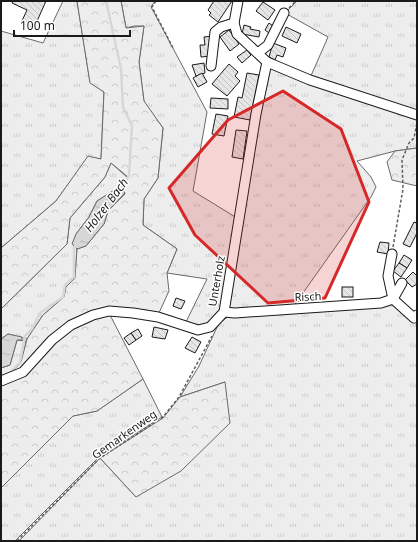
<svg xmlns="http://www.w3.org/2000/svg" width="418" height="542" font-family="'Noto Sans',sans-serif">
<defs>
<pattern id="grass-tufts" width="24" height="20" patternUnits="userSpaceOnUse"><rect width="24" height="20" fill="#ededed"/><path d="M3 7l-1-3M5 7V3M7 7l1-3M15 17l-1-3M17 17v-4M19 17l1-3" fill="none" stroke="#cbcbcb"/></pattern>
<pattern id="forest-crowns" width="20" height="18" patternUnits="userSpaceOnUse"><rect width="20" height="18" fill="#ededed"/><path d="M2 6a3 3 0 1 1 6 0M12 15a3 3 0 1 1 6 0" fill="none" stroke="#cbcbcb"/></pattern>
<pattern id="water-ripples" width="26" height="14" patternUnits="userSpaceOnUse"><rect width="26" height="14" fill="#d7d7d7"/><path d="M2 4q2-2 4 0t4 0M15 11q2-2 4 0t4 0" fill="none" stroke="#b8b8b8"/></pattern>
<pattern id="building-back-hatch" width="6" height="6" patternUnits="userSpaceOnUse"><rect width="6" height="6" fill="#e6e6e6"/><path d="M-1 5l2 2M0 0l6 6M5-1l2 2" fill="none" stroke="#c5c5c5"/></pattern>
</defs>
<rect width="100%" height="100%" fill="#fff"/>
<g fill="url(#grass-tufts)" stroke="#6a6a6a">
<polygon points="63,1 77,1 90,82 104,92 101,159 88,157 56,201 1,248 1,31 43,43"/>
<polygon points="121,1 155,1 151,7 207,112 193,191 237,218 221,310 215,319 201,327 185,324 207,279 167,273 177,249 143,225 144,199 158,178 163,128 144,102 139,62 144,26 134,26 126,28"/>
<polygon points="297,1 417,1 417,114 310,78 328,37 285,13"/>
<polygon points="268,63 417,116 417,148 395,151 357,161 371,177 376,187 371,197 293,307 235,311 229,309"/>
<polygon points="111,163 128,178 122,189 113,191 97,201 89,217 76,234 73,244 77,249 75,278 66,287 64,297 43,315 27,339 8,334 1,339 1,309 67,244 70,218 105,177"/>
<polygon points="392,303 402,309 417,324 417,541 19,541 100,458 136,497 225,382 180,397 199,366 219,323 229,316"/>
<path d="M17,340L26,341C23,357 19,373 1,380V368L10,365Z"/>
<polygon points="143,379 162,417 99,457 15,541 1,541 1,488 73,416 97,411"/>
</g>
<g fill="url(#forest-crowns)" stroke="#6a6a6a">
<polygon points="77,1 121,1 126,28 144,26 139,62 144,101 163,128 158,178 144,199 143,225 177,249 167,273 169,291 158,315 121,309 70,325 23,371 8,377 21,362 27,339 43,315 64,297 66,287 75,278 77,249 86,246 104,224 108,211 125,194 122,189 128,177 111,163 105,177 70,218 67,244 1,309 1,248 56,201 88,156 101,159 104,92 90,83"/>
<polygon points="417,148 417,186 392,180 387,162 395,151"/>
<polygon points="109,313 143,379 97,411 73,416 1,488 1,383 24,374 72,327"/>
<polygon points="225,382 230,423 181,471 136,497 100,458 163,418 180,397"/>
</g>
<g fill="url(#water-ripples)" stroke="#6a6a6a">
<polygon points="122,189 125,193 108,211 104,224 86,246 77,249 72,244 76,234 89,217 97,201 113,191"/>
<polygon points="8,334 22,337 22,340 17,340 10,365 1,368 1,339"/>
</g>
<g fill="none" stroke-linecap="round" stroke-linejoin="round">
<g stroke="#d7d7d7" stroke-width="2.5">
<polyline points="106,1 121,69 123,107 132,126 129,176 118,191"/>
<polyline points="9,374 20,362 25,336 32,329 40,313 63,297 65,285 74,277 74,248 77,244"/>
</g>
</g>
<g fill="url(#building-back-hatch)" stroke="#1a1a1a">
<polygon points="13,1 46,1 34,28 21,23 27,10 12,3"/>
<polygon points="214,1 232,1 218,22 209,15 211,13 208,10"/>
<polygon points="263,2 275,10 268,20 256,11"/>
<polygon points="269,23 273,26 269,33 265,30"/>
<polygon points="244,25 251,27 250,29 260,31 259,37 242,34"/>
<polygon points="286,27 301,34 297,43 282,36"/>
<polygon points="229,30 239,44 230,51 220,37"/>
<polygon points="212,36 212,56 201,57 200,45 205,45 204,37"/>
<polygon points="273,43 286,48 283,57 277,55 275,60 269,57"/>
<polygon points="247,50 251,55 242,63 237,57"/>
<polygon points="204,63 205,73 196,76 192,65"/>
<polygon points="229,64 238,72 235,76 240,81 227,96 212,84"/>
<polygon points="202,73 207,82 198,87 193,78"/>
<polygon points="247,73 259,75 250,120 234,117 238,97 242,98"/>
<polygon points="211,98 228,99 228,109 210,108"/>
<polygon points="216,114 228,116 224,136 212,134"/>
<polygon points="236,130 247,131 243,159 232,157"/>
<polygon points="414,222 417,223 417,233 410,247 403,244"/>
<polygon points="380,242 389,243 388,254 377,252"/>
<polygon points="404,255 412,260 407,268 399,263"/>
<polygon points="399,263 407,268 401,277 393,271"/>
<polygon points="413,272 417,276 417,284 412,287 405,280"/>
<rect x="342" y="287" width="11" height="10"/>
<polygon points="176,298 185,301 181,309 173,306"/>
<polygon points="154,327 168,330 165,339 152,337"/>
<polygon points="138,329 142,336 136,340 131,333"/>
<polygon points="131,333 136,340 129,345 124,338"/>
<polygon points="192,337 201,342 195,353 185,348"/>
</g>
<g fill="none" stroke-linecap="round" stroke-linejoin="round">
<g stroke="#1a1a1a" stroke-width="11">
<g id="minor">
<polyline points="258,53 268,45 284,13"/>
<polyline points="267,62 310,80 417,115"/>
<polyline points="211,66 215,32 221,27 234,23"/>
<polyline points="392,254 388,276 393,299 414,318 417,315"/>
<polyline points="224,312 235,313 381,303 393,299 402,283"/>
<polyline points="1,381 23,372 52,340 71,325 93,315 109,311 133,313 158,317 198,330 210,327 224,312 256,114 267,62 237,34 234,23 238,1"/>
</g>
</g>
<g stroke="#5f5f5f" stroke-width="1.5" stroke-dasharray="3 2" stroke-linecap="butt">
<polyline points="156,1 152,7 173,48"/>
<polyline points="289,8 296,1"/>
<polyline points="393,247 403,189 402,160 409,143 414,138 417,123"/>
<polyline points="17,541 100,458 163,417 179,397 212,336"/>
</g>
<use href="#minor" stroke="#fff" stroke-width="9"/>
</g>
<path fill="#d62828" fill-opacity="0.2" stroke="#d62828" stroke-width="3" stroke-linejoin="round" d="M283,91L341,129L369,202L325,298L268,303L195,235L169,188L228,120Z"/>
<g text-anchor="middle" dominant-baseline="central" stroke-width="3" stroke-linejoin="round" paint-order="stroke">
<g font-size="11" fill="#1a1a1a" stroke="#fff">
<text transform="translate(216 281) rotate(-80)">Unterholz</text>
<text transform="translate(308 296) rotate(-2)">Risch</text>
<text transform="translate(124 434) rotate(-35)">Gemarkenweg</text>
</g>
<g font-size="12" font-style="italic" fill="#1a1a1a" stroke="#fff">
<text transform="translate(106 205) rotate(-53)">Holzer Bach</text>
</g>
</g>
<rect width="418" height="542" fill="none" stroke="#1a1a1a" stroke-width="4"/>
<path d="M14 30v6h116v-6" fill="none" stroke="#1a1a1a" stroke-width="2"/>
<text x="20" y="30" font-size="12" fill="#1a1a1a" stroke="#ffffff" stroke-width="3" paint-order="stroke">100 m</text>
</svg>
